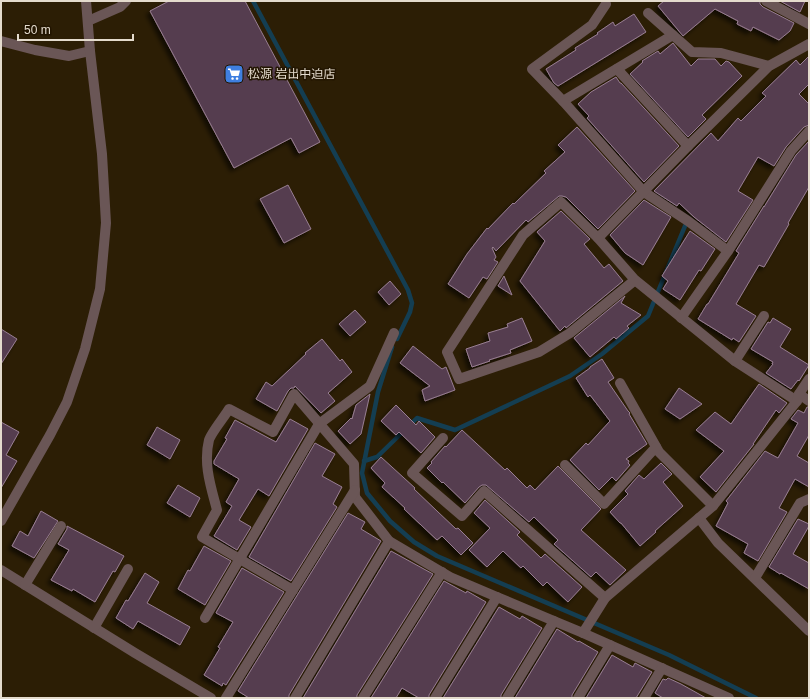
<svg xmlns="http://www.w3.org/2000/svg" width="810" height="699" font-family="Helvetica,'Noto Sans JP',sans-serif">
<defs>
<filter id="shadow"><feDropShadow dx="-3.5" dy="3.5" stdDeviation="2" flood-color="#0009"/></filter>
</defs>
<rect width="100%" height="100%" fill="#2c1e05"/>
<g fill="none" stroke-linecap="round" stroke-linejoin="round">
<g stroke="#143e52" stroke-width="4.5">
<polyline points="253,1 408,290 412,303 410,312 397,339"/>
<polyline points="392,347 378,392 362,473 367,493 390,521 414,542 437,556 669,655 756,698"/>
<polyline points="364,461 377,457 417,418 455,430 570,376 602,354 648,316 685,226"/>
</g>
</g>
<g fill="#553d50" stroke="#987e92" filter="url(#shadow)">
<polygon points="169,1 245,1 320,142 299,153 291,138 234,168 150,11"/>
<polygon points="664,1 760,1 760,4 763,7 794,23 790,31 779,40 753,27 751,31 737,24 738,21 715,9 683,36 658,6"/>
<polygon points="780,1 805,1 800,12"/>
<polygon points="634,14 646,32 558,86 554,83 546,69 576,50 575,48 598,34 597,33 613,22 615,26"/>
<polygon points="673,43 691,66 698,59 715,59 721,66 726,61 729,62 742,76 702,115 706,119 688,137 630,74 643,62 642,61 658,51 660,54"/>
<polygon points="809,56 809,84 799,94 809,104 809,125 804,127 786,147 774,166 758,157 738,191 753,200 726,242 694,217 679,203 677,206 654,191 711,133 718,141 738,118 741,121 766,96 762,93 796,60 800,65"/>
<polygon points="616,77 620,83 621,83 679,146 644,182 587,118 589,116 578,104 591,92"/>
<polygon points="577,127 635,191 598,229 566,197 562,196 559,196 528,222 526,220 496,251 493,247 492,248 496,257 494,260 498,262 487,279 483,277 469,298 448,284 467,254 487,228 488,229 513,203 514,204 546,173 544,171 565,152 558,145"/>
<polygon points="809,141 809,187 788,223 789,224 764,267 759,265 736,304 756,316 739,342 733,338 732,340 698,319 707,304 708,304 719,286 739,253 736,251 764,206 764,207 796,155"/>
<polygon points="288,185 311,229 284,243 260,199"/>
<polygon points="644,200 671,217 643,265 625,253 610,235"/>
<polygon points="561,211 590,239 584,244 604,268 609,264 623,281 566,328 565,326 560,331 520,281 545,241 537,232"/>
<polygon points="690,231 715,249 701,271 699,270 680,300 663,289 668,281 662,276"/>
<polygon points="504,276 512,295 498,286"/>
<polygon points="390,281 401,294 389,305 378,292"/>
<polygon points="625,296 621,303 641,315 627,326 629,328 616,339 614,337 590,357 574,338"/>
<polygon points="355,310 366,322 350,336 339,324"/>
<polygon points="522,318 532,341 510,350 511,353 489,360 490,361 472,367 466,349 490,341 488,333 508,327 507,324"/>
<polygon points="773,318 791,329 780,347 809,365 799,381 798,380 791,389 766,373 773,364 772,364 773,362 751,349 768,322 770,323"/>
<polygon points="1,329 17,339 1,364"/>
<polygon points="322,339 340,361 342,359 352,372 328,393 335,401 321,413 295,386 294,388 291,388 288,391 277,411 256,399 266,382 272,386 306,354 305,353"/>
<polygon points="413,346 442,369 446,367 455,390 425,401 422,390 430,386 400,363"/>
<polygon points="602,359 614,378 608,382 628,411 630,413 629,414 647,444 626,459 629,461 628,463 630,465 616,481 612,477 599,490 570,460 586,443 588,445 610,421 590,395 588,397 576,378 590,368 590,367"/>
<polygon points="759,384 787,403 779,413 776,410 753,444 754,444 716,492 700,477 724,451 696,430 715,412 731,424"/>
<polygon points="679,388 702,404 680,419 665,409"/>
<polygon points="370,394 361,434 350,444 338,431 351,418 352,419 356,405"/>
<polygon points="396,405 416,425 419,421 435,437 421,453 399,432 396,435 381,421"/>
<polygon points="807,407 809,407 809,435 797,456 809,463 809,487 795,479 779,508 787,512 758,561 744,553 748,544 716,526 728,503 726,501 765,451 778,458 798,423 791,419 798,410 804,413"/>
<polygon points="290,419 308,429 269,496 258,489 239,520 251,527 237,550 214,536 232,506 226,502 239,479 214,464 214,461 227,439 225,438 235,420 276,442"/>
<polygon points="1,422 19,432 6,455 17,461 1,488"/>
<polygon points="157,427 180,440 170,459 147,445"/>
<polygon points="462,430 505,470 507,468 527,488 530,485 535,490 558,466 601,509 581,530 626,570 610,585 596,572 591,577 554,544 558,540 534,517 529,522 486,485 482,485 479,487 465,503 443,482 442,483 427,468 432,463 431,462 445,446 446,447"/>
<polygon points="315,443 335,454 322,476 342,487 333,504 337,507 291,581 249,557"/>
<polygon points="381,457 415,488 414,489 437,511 456,529 458,528 473,543 461,555 442,536 437,540 404,509 405,508 382,487 385,483 371,468"/>
<polygon points="661,463 672,474 663,482 683,506 655,531 656,532 640,546 621,523 620,523 610,512 628,494 625,491 639,475 644,479"/>
<polygon points="178,485 200,498 190,517 167,503"/>
<polygon points="485,500 520,532 517,535 541,558 545,554 582,587 568,602 547,582 543,586 523,566 521,568 503,551 487,567 469,550 490,528 474,513"/>
<polygon points="41,511 58,521 34,558 12,546 20,531 28,536"/>
<polygon points="348,513 365,522 361,529 381,541 289,695 289,698 249,698 238,691"/>
<polygon points="798,519 809,524 809,526 793,554 809,563 809,589 781,573 780,574 769,567"/>
<polygon points="67,526 124,556 115,572 113,571 95,602 73,589 72,591 51,580 69,550 58,544 67,529"/>
<polygon points="204,546 231,561 205,605 178,589 188,570 190,571"/>
<polygon points="391,551 433,574 357,695 357,698 303,698"/>
<polygon points="242,568 284,592 226,685 223,683 222,686 204,675 220,648 218,647 233,622 216,613 217,611"/>
<polygon points="145,573 159,582 147,603 190,627 180,645 138,621 133,629 116,618 126,600 128,601"/>
<polygon points="444,581 466,593 467,591 486,602 429,695 429,698 419,698 402,688 396,698 371,698"/>
<polygon points="499,607 520,619 522,616 542,628 501,695 501,698 443,698"/>
<polygon points="557,629 578,642 579,641 598,652 572,695 572,698 515,698"/>
<polygon points="612,655 633,667 635,663 652,672 636,698 586,698"/>
<polygon points="668,678 681,684 706,698 663,698 655,693 663,679 666,680"/>
</g>
<g fill="none" stroke-linecap="round" stroke-linejoin="round">
<g stroke="#6a5656" stroke-width="10">
<polyline points="766,1 809,24"/>
<polyline points="606,4 592,25 532,69 563,101 673,35"/>
<polyline points="648,13 692,52 721,53 769,66"/>
<polyline points="88,21 120,7 126,1"/>
<polyline points="1,41 35,50 69,56 90,51"/>
<polyline points="617,69 688,146"/>
<polyline points="563,101 644,192 688,221 728,251"/>
<polyline points="598,238 688,146 769,66 809,44"/>
<polyline points="635,280 570,333 539,352 459,379 447,352 523,235 561,202 598,238 635,280 735,361 797,401"/>
<polyline points="681,318 728,251 791,151 809,131"/>
<polyline points="735,361 764,316"/>
<polyline points="620,383 659,452 713,506"/>
<polyline points="799,394 809,401"/>
<polyline points="443,438 412,473 462,516 484,491 605,598"/>
<polyline points="565,465 604,504 656,447"/>
<polyline points="699,518 718,543 809,631"/>
<polyline points="1,570 135,653 211,698"/>
<polyline points="755,578 800,503 809,499"/>
<polyline points="25,585 61,526"/>
<path d="M293,590L202,537L217,510C211,487 203,464 209,440C211,433 225,416 229,409L273,432L294,394L354,464L355,497L389,541L450,577L497,597L554,621"/>
<polyline points="205,618 319,424 370,386 394,333"/>
<polyline points="94,628 128,569"/>
<polyline points="583,633 729,698"/>
<polyline points="226,698 355,490"/>
<polyline points="295,698 389,541"/>
<polyline points="363,698 442,572"/>
<polyline points="435,698 497,597"/>
<polyline points="507,698 554,621 583,633 605,598 713,506 797,401 799,394 809,379"/>
<polyline points="578,698 610,645"/>
<polyline points="644,698 662,668"/>
</g>
<polyline stroke="#6a5656" stroke-width="10" points="1,521 50,435 67,402 85,349 100,289 106,223 102,154 90,51 86,1"/>
</g>
<defs>
<g id="supermarket-square" transform="scale(1)"><rect x="-9" y="-9" width="18" height="18" rx="4" fill="#3f7fe0" stroke="#221500"/><path d="M-6-5.5h2.5l.6 2H6L4.5 2H-2.5L-4.4-4H-6ZM-1.5 3.2a1.3 1.3 0 1 0 .1 0ZM3 3.2a1.3 1.3 0 1 0 .1 0Z" fill="#fff"/></g>
</defs>
<g fill-rule="evenodd">
<use href="#supermarket-square" x="234" y="74"/>
</g>
<g text-anchor="middle" dominant-baseline="central" stroke-width="3" stroke-linejoin="round" paint-order="stroke">
<g font-size="12" fill="#e4dbcd" stroke="#221500" text-anchor="start">
<text x="248" y="74">松源 岩出中迫店</text>
</g>
</g>
<rect width="810" height="699" fill="none" stroke="#e4dbcd" stroke-width="4"/>
<path d="M18 34v6h115v-6" fill="none" stroke="#e4dbcd" stroke-width="2"/>
<text x="24" y="34" font-size="12" fill="#e4dbcd" stroke="#221500" stroke-width="3" paint-order="stroke">50 m</text>
</svg>
